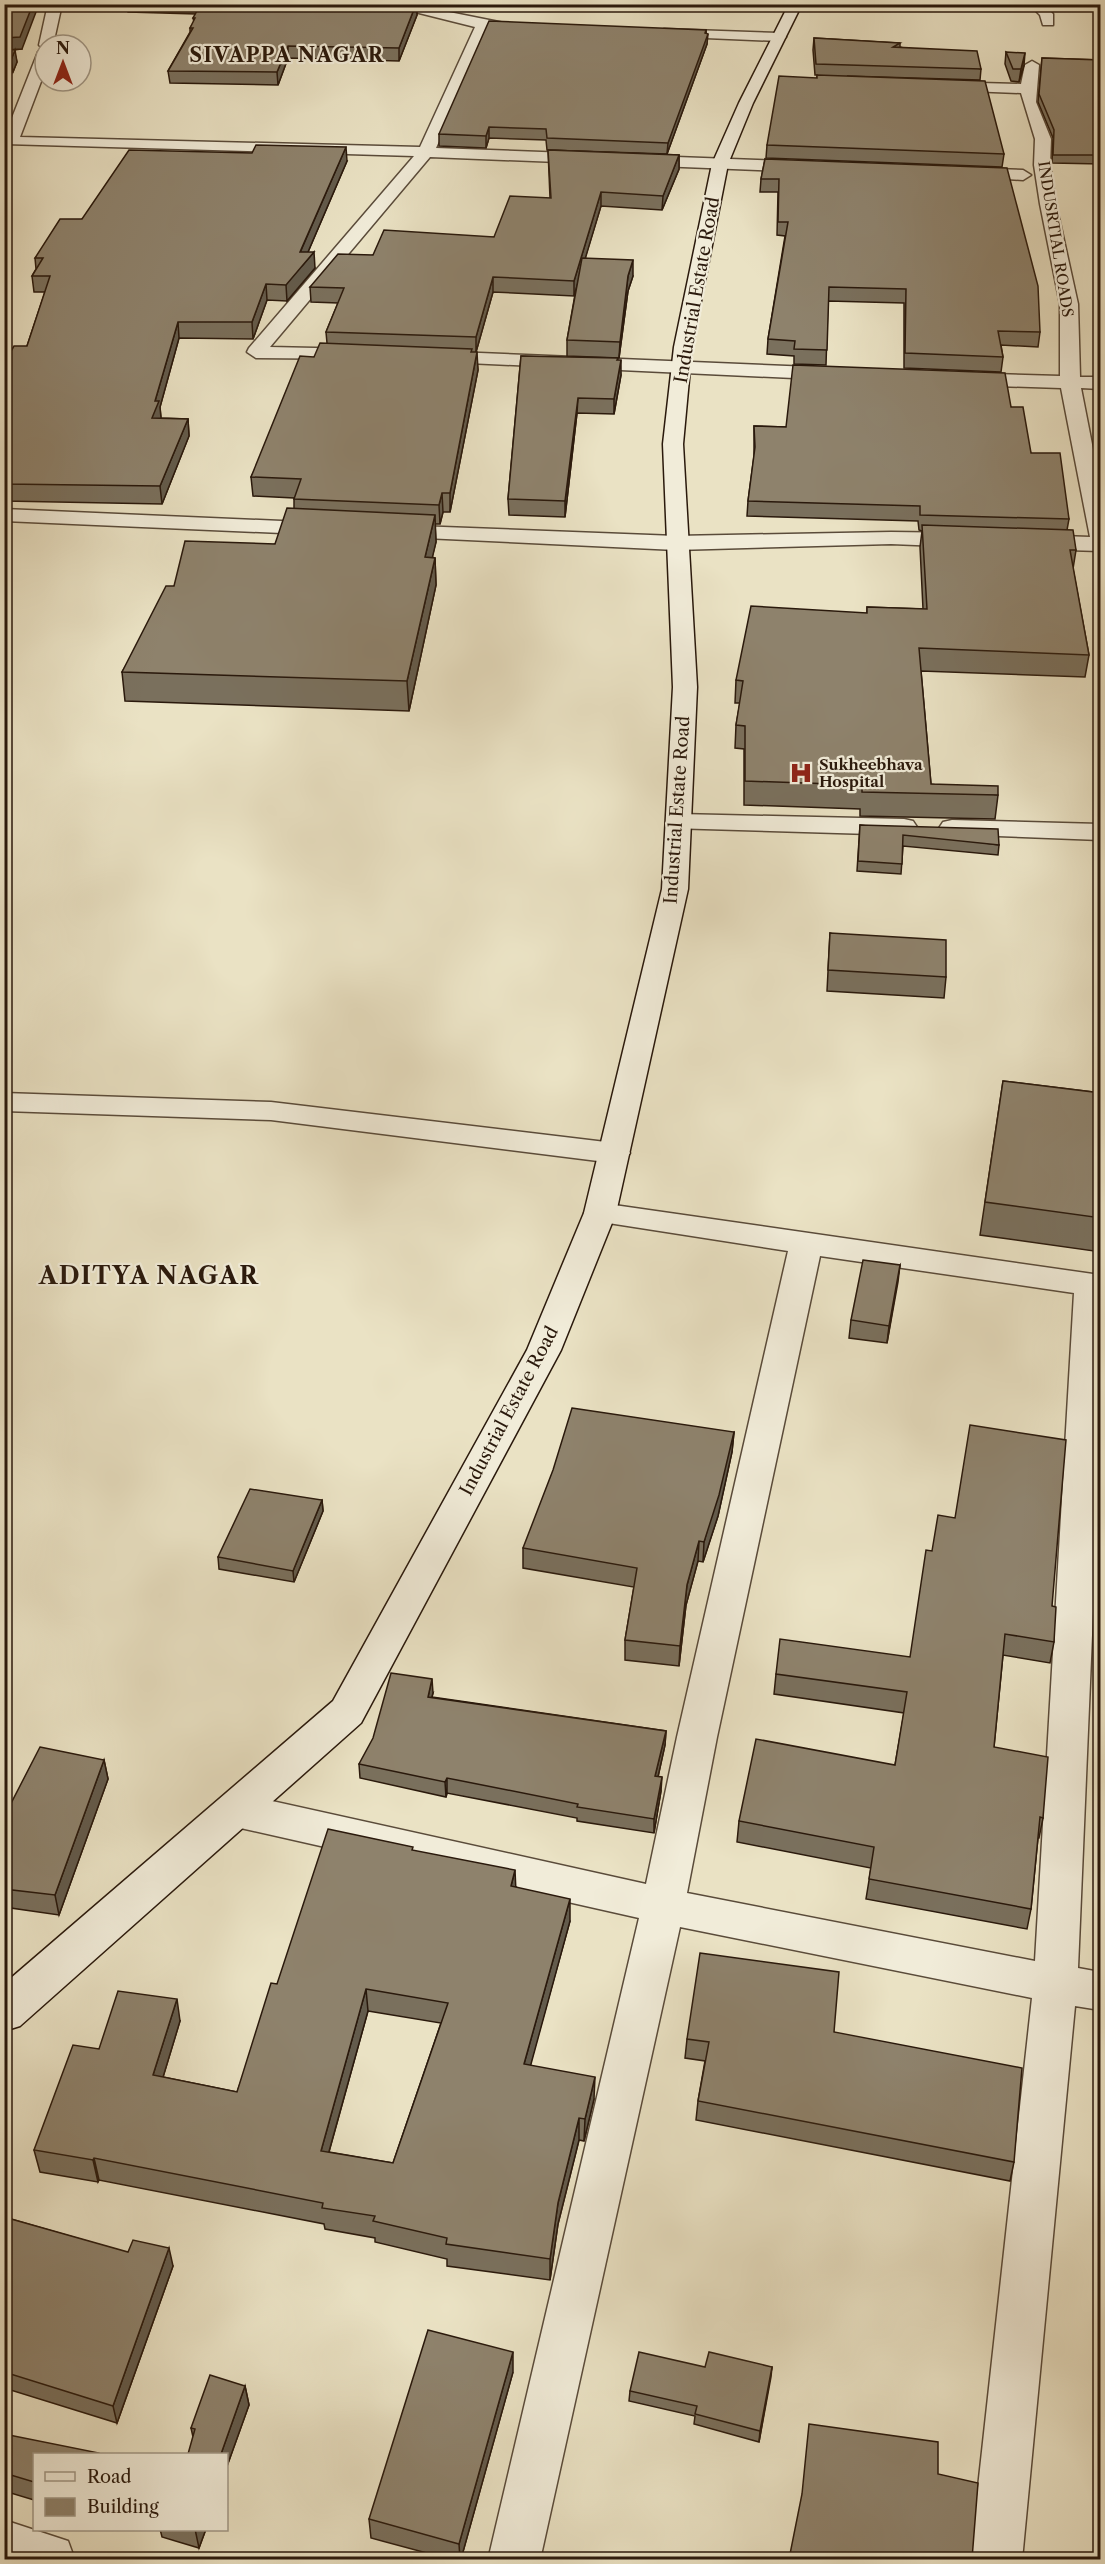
<svg xmlns="http://www.w3.org/2000/svg" width="1105" height="2564" font-family="'Libre Caslon Text',serif">
<rect width="100%" height="100%" fill="#eae2c4"/>
<filter id="stains"><feTurbulence type="fractalNoise" baseFrequency=".00333" numOctaves="4"/><feColorMatrix values="0 0 0 0 .2 0 0 0 0 .09 0 0 0 0 .02 0 0 0 .5 -.17"/></filter>
<radialGradient id="worn" r=".72"><stop offset=".6" stop-color="#630" stop-opacity="0"/><stop offset="1" stop-color="#630" stop-opacity=".3"/></radialGradient>
<g fill="none" stroke-linecap="round" stroke-linejoin="round">
<g stroke="#5a4b3a" stroke-width="3">
<g id="minor">
<polygon points="48,4 62,4 53,45 45,45 45,71 20,137 420,147 475,27 383,4 409,4 504,23 511,27 504,31 488,30 436,148 808,162 816,167 808,172 430,157 270,347 360,349 369,355 367,359 256,358 247,352 249,348 414,156 5,144 4,138 38,52 42,48 39,45"/>
<polygon points="1029,4 1043,4 1053,14 1053,25 1043,25 1040,15"/>
<polygon points="664,29 779,33 786,37 779,41 659,36 657,33"/>
<polygon points="1032,61 1039,65 1036,102 1051,139 1050,165 1056,204 1078,304 1080,377 1100,377 1100,389 1081,388 1100,485 1100,551 1032,549 1024,547 1021,542 1024,537 1032,535 1090,537 1061,388 963,385 953,379 963,373 1060,376 1060,304 1040,204 1034,165 1035,139 1021,93 943,90 936,86 943,82 1021,84 1025,65"/>
<polygon points="965,168 1023,170 1031,175 1023,180 959,176 957,173 959,170"/>
<polygon points="432,351 836,368 846,374 836,380 425,361 423,357"/>
<polygon points="4,509 326,523 334,524 337,529 334,534 326,535 4,521"/>
<polygon points="390,525 676,536 891,532 965,533 973,535 976,540 973,545 965,547 891,544 676,550 382,536 379,531 382,526"/>
<polygon points="679,814 904,819 913,821 917,827 913,833 904,835 670,828 666,822 670,816"/>
<polygon points="952,820 1100,824 1100,840 943,834 939,828 943,822"/>
<polygon points="4,1093 271,1102 614,1143 625,1146 630,1153 625,1160 614,1163 271,1120 4,1111"/>
<path d="M600,1203L1100,1275V1445L1078,1968L1100,1972V2010L1075,2006L1022,2560H970L1032,1998L680,1927L540,2560H488L639,1918L236,1827L221,1822L215,1810L221,1798L236,1793L646,1884L677,1737L788,1251L589,1220L584,1213L589,1206ZM820,1256L1074,1293L1035,1961L687,1893L717,1737Z"/>
<polygon points="4,2520 68,2541 75,2560 4,2560"/>
</g>
</g>
<g stroke="#2a190c" stroke-width="3">
<polygon id="secondary" points="789,4 802,4 753,103 728,164 692,347 683,444 697,687 688,889 616,1213 561,1350 361,1723 20,2026 4,2031 4,1984 333,1701 527,1350 584,1213 662,889 673,687 663,444 674,347 712,164 739,103"/>
</g>
<use href="#minor" fill="#f1ecd9" fill-rule="evenodd"/>
<use href="#secondary" fill="#f1ecd9" fill-rule="evenodd"/>
</g>
<g fill="#7a705d" stroke="#2a190c" stroke-width="1.5" fill-rule="evenodd">
<polygon points="4,4 22,49 14,50 17,62 13,72 4,72"/>
<polygon points="127,4 417,4 417,15 399,61 288,58 278,85 170,83 168,71 190,32 190,28 194,22 193,18 196,14 128,12"/>
<polygon points="706,30 707,44 667,154 547,150 546,140 489,138 486,148 439,146 439,134"/>
<polygon points="814,38 900,43 900,47 981,69 980,80 847,76 1004,154 1002,167 766,158 767,145 817,78 817,75 815,75 813,50"/>
<polygon points="1006,52 1024,65 1019,82 1011,81 1005,64"/>
<polygon points="1042,58 1101,60 1101,164 1052,163 1053,138 1038,102"/>
<polygon points="548,150 679,155 679,169 662,210 601,206 585,258 633,276 628,291 619,358 567,356 567,340 576,289 574,296 493,292 476,352 478,370 450,512 443,512 440,524 435,524 436,542 432,557 435,558 436,585 409,711 125,701 122,672 174,586 275,544 294,509 294,498 253,496 251,477 314,357 327,343 326,332 338,303 311,302 310,287 373,255 494,237 550,198"/>
<polygon points="765,159 1040,332 1038,347 1001,345 1003,357 1001,372 904,368 904,303 828,301 826,365 794,364 794,356 767,354 768,339 785,236 777,235 778,192 760,192 761,179"/>
<polygon points="347,161 308,252 315,268 287,301 267,300 253,339 179,338 160,407 161,418 188,419 189,436 162,504 4,501 4,363 27,346 45,292 34,292 32,276 36,269 35,258 82,219"/>
<polygon points="521,356 618,360 621,375 614,414 577,413 565,517 509,515 508,499"/>
<polygon points="1011,407 1031,453 1069,519 1067,530 1076,550 1073,569 1089,655 1085,677 921,671 931,784 998,795 995,819 860,816 860,809 744,805 744,749 735,748 736,725 740,703 735,703 736,680 867,613 867,607 923,609 920,547 922,531 919,530 918,521 747,516 748,501 754,456 754,426 786,427"/>
<polygon points="860,825 999,845 998,855 903,846 901,874 857,871"/>
<polygon points="830,933 946,977 944,998 827,991"/>
<polygon points="1003,1081 1101,1093 1101,1252 980,1235"/>
<polygon points="900,1265 887,1343 849,1338 851,1320"/>
<polygon points="734,1432 732,1452 718,1516 703,1562 698,1561 686,1605 679,1666 625,1660 625,1640 634,1587 523,1568 523,1548"/>
<polygon points="322,1500 323,1511 294,1582 219,1569 218,1557"/>
<polygon points="1052,1606 1054,1642 1050,1663 1003,1655 994,1747 1043,1818 1039,1838 1038,1838 1031,1909 1027,1929 866,1899 871,1868 737,1842 739,1821 895,1765 904,1713 774,1694 776,1674 910,1657"/>
<polygon points="433,1693 432,1697 666,1731 665,1745 658,1777 661,1791 654,1833 577,1821 577,1818 447,1793 446,1797 360,1778 359,1764"/>
<polygon points="104,1760 108,1779 59,1915 4,1907 4,1817"/>
<path d="M516,1887L570,1921L530,2065L594,2099L584,2141L579,2140L558,2224L550,2280L447,2266V2259L375,2242V2238L325,2229L324,2224L99,2180L98,2182L40,2172L34,2150L99,2049L180,2021L163,2077L237,2092L277,1984ZM368,2011L441,2023L393,2163L329,2152Z"/>
<polygon points="834,2032 1014,2162 1010,2181 696,2120 698,2101 705,2061 685,2058 687,2039"/>
<polygon points="4,2217 173,2266 117,2423 4,2388"/>
<polygon points="1101,2364 1101,2449 1098,2437 1100,2368"/>
<polygon points="705,2367 772,2367 759,2442 694,2424 695,2416 629,2401 630,2391"/>
<polygon points="513,2372 461,2559 449,2559 371,2538 369,2519"/>
<polygon points="245,2386 249,2405 226,2469 226,2454 193,2437 191,2428"/>
<polygon points="4,2434 34,2454 34,2500 4,2491"/>
<polygon points="160,2529 206,2529 199,2548 162,2537"/>
</g>
<g fill="#635b4c" stroke="#2a190c" stroke-width="1.5">
<polygon points="33,4 39,4 22,49 4,50 4,38"/>
<polygon points="416,4 417,15 399,61 399,48"/>
<polygon points="706,30 705,40 708,34 707,44 667,154 668,143"/>
<polygon points="288,46 288,58 278,85 277,72"/>
<polygon points="15,50 17,62 13,72 11,60"/>
<polygon points="1025,53 1024,65 1019,82 1021,69"/>
<polygon points="489,127 489,138 486,148 486,136"/>
<polygon points="346,147 347,161 302,266 314,252 315,268 287,301 286,285"/>
<polygon points="679,155 679,169 662,210 663,196"/>
<polygon points="601,192 601,206 574,296 574,281"/>
<polygon points="633,260 633,276 628,291 619,358 620,342 628,276"/>
<polygon points="493,277 493,292 476,352 476,337"/>
<polygon points="266,284 267,300 253,339 252,322"/>
<polygon points="178,322 179,338 160,407 161,418 153,435 152,418 155,401"/>
<polygon points="477,352 478,370 450,512 450,493"/>
<polygon points="621,360 621,375 614,414 614,399"/>
<polygon points="578,398 577,413 565,517 565,501"/>
<polygon points="188,419 189,436 162,504 160,486"/>
<polygon points="442,493 443,512 440,524 439,505"/>
<polygon points="435,515 436,542 426,585 425,557"/>
<polygon points="435,558 436,585 409,711 407,681"/>
<polygon points="900,1265 898,1282 887,1343 889,1326"/>
<polygon points="734,1432 732,1452 718,1516 703,1562 704,1542"/>
<polygon points="322,1500 323,1511 294,1582 293,1571"/>
<polygon points="699,1541 698,1561 686,1605 679,1666 680,1646 687,1585"/>
<polygon points="432,1679 433,1693 428,1711 428,1697"/>
<polygon points="666,1731 665,1745 655,1790 655,1776"/>
<polygon points="104,1760 108,1779 59,1915 55,1895"/>
<polygon points="662,1777 661,1791 654,1833 654,1819"/>
<polygon points="447,1778 447,1793 446,1797 445,1782"/>
<polygon points="515,1870 516,1892 511,1886"/>
<polygon points="570,1899 570,1921 525,2086 524,2064"/>
<polygon points="366,1989 368,2011 323,2173 321,2151"/>
<polygon points="177,1999 180,2021 157,2097 153,2075"/>
<polygon points="595,2077 594,2099 584,2141 585,2119"/>
<polygon points="579,2118 579,2140 558,2224 550,2280 550,2259 558,2203"/>
<polygon points="94,2158 99,2180 98,2182 93,2160"/>
<polygon points="169,2248 173,2266 117,2423 113,2406"/>
<polygon points="513,2352 513,2372 461,2559 460,2559 459,2544"/>
<polygon points="772,2367 771,2377 759,2442 760,2431"/>
<polygon points="245,2386 249,2405 226,2469 226,2454 221,2454"/>
<polygon points="195,2529 206,2529 199,2548"/>
</g>
<g fill="#8e826c" stroke="#2a190c" stroke-width="1.5" fill-rule="evenodd">
<polygon points="4,4 33,4 20,37 4,38"/>
<polygon points="201,4 416,4 399,48 288,46 277,72 168,71 193,28 190,28 195,18 193,18"/>
<polygon points="489,21 706,30 705,33 708,34 668,143 547,138 546,129 489,127 486,136 439,134"/>
<polygon points="814,38 900,43 893,47 977,51 981,69 816,64"/>
<polygon points="4,49 15,50 11,60 4,60"/>
<polygon points="1006,52 1025,53 1021,69 1013,69"/>
<polygon points="1042,58 1101,60 1101,155 1053,155 1054,130 1039,94"/>
<polygon points="817,75 985,81 1004,154 767,145 779,76 817,78"/>
<polygon points="256,145 346,147 300,252 314,252 286,285 266,284 252,322 178,322 155,401 159,401 152,418 188,419 160,486 4,484 4,390 9,383 4,383 4,363 14,346 27,346 50,276 32,276 43,258 35,258 60,219 82,219 129,150 252,153"/>
<polygon points="548,150 679,155 663,196 601,192 574,281 493,277 476,337 326,332 344,288 310,287 338,254 373,255 384,230 494,237 510,196 551,198"/>
<polygon points="765,159 1007,168 1038,286 1040,332 998,331 1003,357 905,353 906,289 829,287 827,350 794,349 795,341 768,339 788,222 778,222 779,179 761,179"/>
<polygon points="582,258 633,260 628,276 620,342 567,340"/>
<polygon points="320,343 472,349 471,352 477,352 450,493 442,493 439,505 294,499 301,479 251,477 300,356 314,357"/>
<polygon points="521,356 618,358 617,360 621,360 614,399 578,398 565,501 508,499"/>
<polygon points="793,365 1005,373 1011,407 1023,407 1031,453 1060,453 1069,519 920,515 920,506 748,501 755,447 754,426 786,427"/>
<polygon points="287,508 435,515 425,557 435,558 407,681 122,672 166,586 174,586 185,541 275,544"/>
<polygon points="922,525 1073,530 1076,550 1070,550 1089,655 919,648 931,784 998,786 998,795 862,792 862,785 745,781 745,726 736,725 743,681 736,680 751,606 867,613 867,607 927,609"/>
<polygon points="860,825 998,829 999,845 903,835 902,864 858,861"/>
<polygon points="830,933 946,940 946,977 828,970"/>
<polygon points="1003,1081 1101,1093 1101,1218 985,1202"/>
<polygon points="863,1260 900,1265 889,1326 851,1320"/>
<polygon points="572,1408 734,1432 719,1495 704,1542 699,1541 687,1585 680,1646 625,1640 637,1568 523,1548 553,1470"/>
<polygon points="970,1425 1066,1440 1052,1606 1056,1607 1054,1642 1005,1634 994,1747 1048,1757 1043,1818 1040,1817 1031,1909 869,1879 874,1847 739,1821 756,1739 895,1765 907,1692 776,1674 780,1639 910,1657 926,1550 932,1551 938,1515 955,1518"/>
<polygon points="250,1489 322,1500 293,1571 218,1557"/>
<polygon points="391,1673 432,1679 428,1697 666,1731 655,1776 662,1777 654,1819 577,1807 578,1804 447,1778 445,1782 359,1764 373,1738"/>
<polygon points="40,1747 104,1760 55,1895 4,1889 4,1817"/>
<path d="M328,1829L413,1847L412,1850L515,1870L511,1886L570,1899L524,2064L595,2077L585,2119L579,2118L558,2203L550,2259L446,2244L447,2238L373,2221L375,2216L322,2208L323,2203L94,2158L93,2160L34,2150L73,2045L99,2049L118,1991L177,1999L153,2075L237,2092L271,1983L277,1984ZM366,1989L448,2003L393,2163L321,2151Z"/>
<polygon points="700,1953 839,1972 834,2032 1022,2068 1014,2162 698,2101 709,2042 687,2039"/>
<polygon points="4,2217 128,2252 133,2240 169,2248 113,2406 4,2372"/>
<polygon points="428,2330 513,2352 459,2544 369,2519"/>
<polygon points="639,2352 705,2367 709,2352 772,2367 760,2431 695,2414 697,2406 630,2391"/>
<polygon points="210,2375 245,2386 221,2454 188,2454 195,2429 191,2428"/>
<polygon points="809,2424 938,2442 938,2474 978,2483 972,2559 789,2559 802,2494"/>
<polygon points="4,2434 99,2453 99,2454 34,2454 34,2482 4,2473"/>
</g>
<defs>
<g id="hospital-bare" transform="scale(1.8)"><path d="M-5-5h3v3.5h4V-5h3V5h-3V1.5h-4V5h-3Z" fill="#8f2418" stroke="#f1ecd9" stroke-width="2.5" paint-order="stroke"/></g>
</defs>
<g fill-rule="evenodd">
<use href="#hospital-bare" x="801" y="773"/>
</g>
<g text-anchor="middle" dominant-baseline="central" stroke-width="4.5" stroke-linejoin="round" paint-order="stroke">
<g font-size="15" fill="#2a190c" stroke="#f1ecd9">
<text transform="translate(1056 239) rotate(81)">INDUSRTIAL ROADS</text>
</g>
<g font-size="15" font-weight="bold" fill="#2a190c" stroke="#f1ecd9" text-anchor="start">
<text x="819" y="764">Sukheebhava<tspan x="819" dy="17">Hospital</tspan></text>
</g>
<g font-size="18" fill="#2a190c" stroke="#f1ecd9">
<text transform="translate(697 290) rotate(-80)">Industrial Estate Road</text>
<text transform="translate(677 810) rotate(-86)">Industrial Estate Road</text>
<text transform="translate(509 1411) rotate(-62)">Industrial Estate Road</text>
</g>
<g font-size="20" font-weight="bold" letter-spacing="1.5" fill="#2a190c" stroke="#f1ecd9">
<text x="287" y="55">SIVAPPA NAGAR</text>
</g>
<g font-size="24" font-weight="bold" letter-spacing="1.5" fill="#2a190c" stroke="#f1ecd9">
<text x="149" y="1275">ADITYA NAGAR</text>
</g>
</g>
<rect width="1105" height="2564" fill="none" stroke="#eae2c4" stroke-width="24"/>
<rect x="6" y="6" width="1093" height="2552" fill="none" stroke="#2a190c" stroke-width="3"/>
<rect x="12" y="12" width="1081" height="2540" fill="none" stroke="#2a190c" stroke-width="1.5"/>
<rect x="33" y="2453" width="195" height="78" fill="#f1ecd9" stroke="#a19887" stroke-width="1.5"/>
<rect x="45" y="2472" width="30" height="9" fill="#f1ecd9" stroke="#a19887" stroke-width="1.5"/>
<text x="87" y="2483" font-size="18" fill="#2a190c">Road</text>
<rect x="45" y="2498" width="30" height="18" fill="#8e826c" stroke="#a19887" stroke-width="1.5"/>
<text x="87" y="2513" font-size="18" fill="#2a190c">Building</text>
<g transform="translate(63 63)"><circle r="28" fill="#f1ecd9" stroke="#a19887" stroke-width="1.5"/>
<path d="M0-4.5L10 22L0 15L-10 22Z" fill="#8f2418"/>
<text y="-9" font-size="16" font-weight="bold" text-anchor="middle" fill="#2a190c">N</text>
</g>
<rect width="100%" height="100%" filter="url(#stains)"/>
<rect width="100%" height="100%" fill="url(#worn)"/>
</svg>
